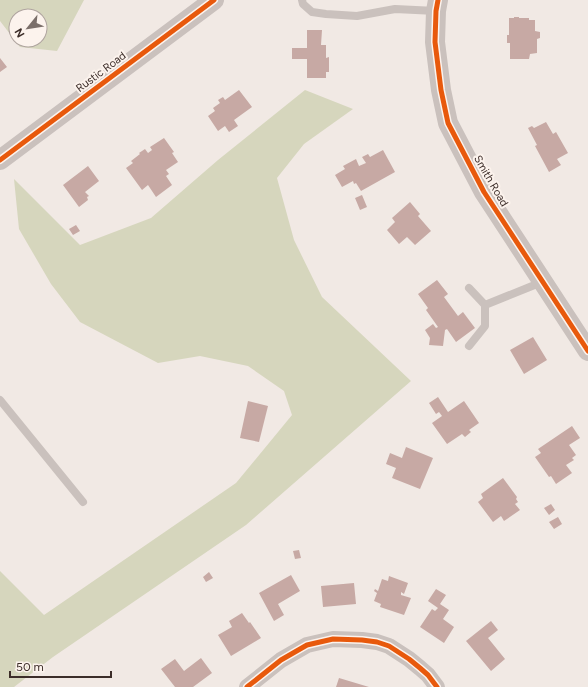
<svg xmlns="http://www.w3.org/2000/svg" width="588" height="687" font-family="Figtree,sans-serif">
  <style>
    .green { fill: #d6d6bd; fill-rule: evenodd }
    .building { fill: #c7a9a4 }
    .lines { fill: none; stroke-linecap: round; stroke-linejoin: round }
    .service { stroke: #cac1bd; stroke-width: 8 }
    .minor { stroke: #cac1bd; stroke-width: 16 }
    .tertiary { stroke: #cac1bd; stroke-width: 20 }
    .cycleway-casing { stroke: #fcf3ed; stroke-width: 8 }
    .cycleway { stroke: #e8590c; stroke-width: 5 }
    .labels { text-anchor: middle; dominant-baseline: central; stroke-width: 4; stroke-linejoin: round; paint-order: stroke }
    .street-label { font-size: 11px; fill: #3c2d29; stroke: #fcf3ed }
  </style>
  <rect width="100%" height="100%" fill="#f1e9e4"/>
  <path class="green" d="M0,0H84L57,51L20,47L0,21ZM16,16H40V40H16Z
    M305,90L353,109L304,144L277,178L294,240L322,297L411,381L246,525L53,657L14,687H0V571L44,615L236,483L292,415L284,391L248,366L200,356L158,363L80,322L51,284L19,229L14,179L80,245L151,218L218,160Z"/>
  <path class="building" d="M514,17H519V18H529V20H535V31L540,32V38L537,39V53L530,54L529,59H510V43H507V35H509V18H514Z
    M307,30H322L321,45H326V58L329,57V72H326V78H307V59H292V48H307Z
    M0,58L7,67L0,72Z
    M239,90L252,107L234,120L238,126L229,132L225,126L218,131L208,116L215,111L213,108L220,103L218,100L223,97L225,100Z
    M546,122L553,134L556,132L568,153L557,159L561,165L549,172L535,146L537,145L528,128L532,126L534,128Z
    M164,138L174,152L172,153L178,162L166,170L169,174L166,176L172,185L156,197L148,185L142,190L126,168L133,163L131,161L140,154L139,153L145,149L148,153L152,150L150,147Z
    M383,150L395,172L361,191L356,183L354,184L353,181L342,187L335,175L345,169L343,166L356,159L359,166L366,163L362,157L368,154L370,157Z
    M88,166L99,181L85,192L89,196L87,197L88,200L79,207L63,185Z
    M362,195L367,207L360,210L355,198Z
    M410,202L420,214L418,216L431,231L415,245L407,237L399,244L387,230L395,222L392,218Z
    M76,225L80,231L73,235L69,229Z
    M437,280L448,294L444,297L458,316L463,312L475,328L456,342L447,329L445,330L443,346L429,345L430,338L425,330L433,324L436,328L438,327L426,310L428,308L418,294Z
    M533,337L547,360L524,374L510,350Z
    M438,397L448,412L464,401L479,423L469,430L471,432L465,437L462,434L447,444L432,423L442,416L439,412L436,414L429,403Z
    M248,401L268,406L259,442L240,438Z
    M572,426L580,438L569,445L576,455L572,458L574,460L566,465L572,473L556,484L551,476L549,477L535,457L541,453L538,449Z
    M406,447L433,458L420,489L392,478L396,468L386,464L390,453L402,458Z
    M503,478L517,497L516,499L518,502L515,504L520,510L504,521L501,516L493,522L478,502L483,498L481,494Z
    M551,504L555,510L549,515L544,508Z
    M558,517L562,524L554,529L549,522Z
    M299,550L301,558L295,559L293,551Z
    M209,572L213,578L206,582L203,577Z
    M291,575L300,591L278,604L284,615L274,621L259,593Z
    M389,576L408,583L404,594L401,592V595L411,598L404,615L380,607L381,604L374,601L377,593L374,591L375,589L378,591L382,579L388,581Z
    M354,583L356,604L323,607L321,586Z
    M436,589L446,595L440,604L449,610L443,619L454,627L444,643L420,627L432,609L435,611L438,608L428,601Z
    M242,613L249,623L250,622L261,638L231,656L218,635L232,627L229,621Z
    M491,621L498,630L488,638L505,659L491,671L466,641Z
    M201,658L212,673L193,687H175L161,669L175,659L184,671Z
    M339,678L369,687H336Z"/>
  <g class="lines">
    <path class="service" d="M302,0L303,4L312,12L326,14L357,16L395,9L436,11
      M469,288L485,305
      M469,346L485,326V305L542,282
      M0,400L83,502"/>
    <path class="minor" d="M247,687L281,660L307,645L333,639L362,640L377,642L389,646L409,659L420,668L428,675L437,687"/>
    <path class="tertiary" d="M438,0L436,11L435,42L441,90L448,123L484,192L588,351
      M0,160L214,0"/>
    <defs>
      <path id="cycleway" d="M438,0L436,11L435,42L441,90L448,123L484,192L588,351
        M0,160L214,0
        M247,687L281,660L307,645L333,639L362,640L377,642L389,646L409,659L420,668L428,675L437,687"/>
    </defs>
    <use href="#cycleway" class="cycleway-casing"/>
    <use href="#cycleway" class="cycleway"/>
  </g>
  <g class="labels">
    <g class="street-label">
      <text transform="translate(101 72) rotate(-37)">Rustic Road</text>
      <text transform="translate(491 181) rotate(60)">Smith Road</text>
    </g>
  </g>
  <g transform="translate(28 28) rotate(240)"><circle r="19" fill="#fcf3ed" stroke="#afa49f"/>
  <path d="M0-3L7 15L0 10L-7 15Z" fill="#7b6f6a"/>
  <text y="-6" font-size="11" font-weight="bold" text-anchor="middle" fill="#3c2d29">N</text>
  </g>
  <path d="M10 671v6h101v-6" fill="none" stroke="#3c2d29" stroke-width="2"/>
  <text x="16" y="671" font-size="12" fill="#3c2d29" stroke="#fcf3ed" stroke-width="3" paint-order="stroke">50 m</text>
</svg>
